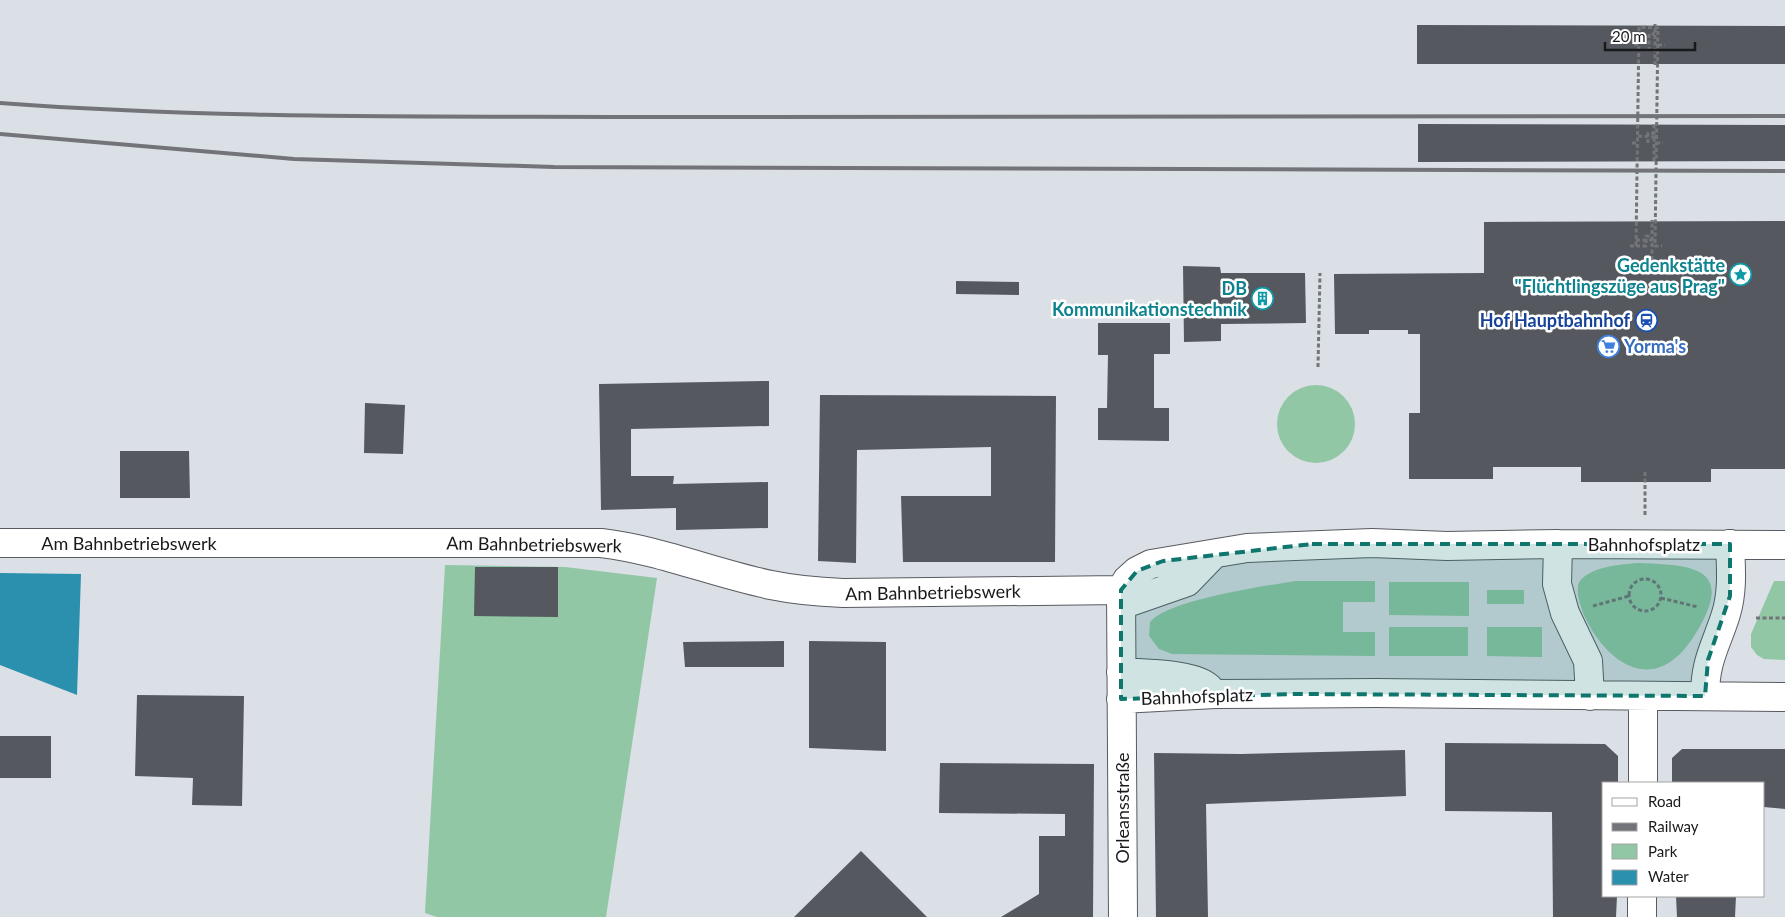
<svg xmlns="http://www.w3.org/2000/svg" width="1785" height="917" font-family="Lato,sans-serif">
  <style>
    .green { fill: #91c7a5 }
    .water { fill: #2b90ad }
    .building { fill: #55585e }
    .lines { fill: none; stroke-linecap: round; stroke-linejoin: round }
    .minor-casing { stroke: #585b61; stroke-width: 30 }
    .path { stroke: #737579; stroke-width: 3; stroke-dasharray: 4 2.5; stroke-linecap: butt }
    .minor { stroke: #fff; stroke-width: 28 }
    .rail { stroke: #727479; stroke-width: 4 }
    .marked { fill: #0f766e; fill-opacity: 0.2; stroke: #0f766e; stroke-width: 4; stroke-dasharray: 10 6; stroke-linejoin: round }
    .labels { text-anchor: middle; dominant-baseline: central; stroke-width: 5; stroke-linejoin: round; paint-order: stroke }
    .culture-label { font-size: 18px; font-weight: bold; fill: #0d838f; stroke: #fff; text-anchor: end }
    .transit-label { font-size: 18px; font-weight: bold; fill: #164399; stroke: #fff; text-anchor: end }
    .shop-label { font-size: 18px; font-weight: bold; fill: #366cbe; stroke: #fff; text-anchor: start }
    .street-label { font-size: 18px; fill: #18191b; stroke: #fff }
  </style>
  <rect width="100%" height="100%" fill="#dbdfe6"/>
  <path class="green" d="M1277 424a39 39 0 1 1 78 0a39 39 0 1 1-78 0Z
    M1637,563C1691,565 1737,566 1696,633C1636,731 1564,603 1580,581C1592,566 1620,565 1637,563Z
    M445,565L565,567L657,578L606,917H437L425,913Z
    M1296,581H1375V602H1343V632H1375V656L1172,654L1159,649L1149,636L1150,622C1168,600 1265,586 1296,581Z
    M1774,581H1785V660L1764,659L1757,655L1751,647V634Z
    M1389,582H1469V616L1389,615Z
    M1487,590H1524V604H1487Z
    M1389,627H1468V656H1389Z
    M1487,627H1542V657L1487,656Z"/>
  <path class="water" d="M0,573L81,574L77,695L0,665Z"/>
  <path class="building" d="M1417,25L1785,26V64H1417Z
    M1418,124L1785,125V161L1418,162Z
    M1785,221V469H1711V482H1581V467H1493V479H1409V413H1420V334H1408V330H1369V334H1335L1334,274L1484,273V222Z
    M1183,266L1220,267L1221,273H1305L1306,323L1221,324V341L1184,342Z
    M956,281L1019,282V295L956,294Z
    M1098,323H1170V354H1154V408H1169V441L1098,440V408H1107L1108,355H1098Z
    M769,381V426L631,429V476H674L673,484L768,482V528L676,530V508L601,510L599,384Z
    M820,395L1056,396L1055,562H903L901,496H991V447L857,450L856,563L818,561Z
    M365,403L405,405L403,454L364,453Z
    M120,451H189L190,498H120Z
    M475,567H558V617L474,616Z
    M784,641V667H685L683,642Z
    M809,641L886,642V751L809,748Z
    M137,695L244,696L242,806L192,805L193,778L135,776Z
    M0,736H51V778H0Z
    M1445,743L1605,744L1618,756V783H1604V896H1617L1616,917H1553L1552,812L1445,811Z
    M1682,749H1785V809L1764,807V783H1672V758Z
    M1405,750L1406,796L1206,804L1208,917H1156L1154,753L1241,754Z
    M940,763L1094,764L1093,917H1001L1039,894V836H1065V814L939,813Z
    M861,851L927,917H794Z
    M1676,896H1736L1735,917H1677Z"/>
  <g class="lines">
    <defs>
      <path id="minor" d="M0,543H601C660,550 713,573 771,585C795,590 819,592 843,593L1121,590
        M1558,544L1557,584L1565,613L1588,661L1590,696
        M1121,605L1187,582L1214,554
        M1121,672C1143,674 1195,673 1209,688
        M1705,696C1705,660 1716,646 1726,614C1733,591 1731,568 1730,544
        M1121,699L1215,694L1376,693L1785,697
        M1643,783V697
        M1123,917L1121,590L1127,580L1137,571L1151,564L1247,548L1372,543L1447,546L1558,544L1785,545
        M1642,917V896"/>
    </defs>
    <use href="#minor" class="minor-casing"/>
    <path class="path" d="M1634,44L1639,45
      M1658,45H1665
      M1649,51V34H1655
      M1655,65V24
      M1638,136L1656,137
      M1632,143H1638
      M1648,143V133H1654
      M1656,143H1663
      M1654,161V122
      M1636,240H1654
      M1630,246H1636L1639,27L1658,28L1655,246H1662
      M1636,246H1646V236H1652
      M1652,273V220
      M1318,367L1320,273
      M1645,515V470
      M1629 595a16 16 0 1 1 32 0a16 16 0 1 1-32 0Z
      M1661,598L1698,607
      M1593,606L1629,596
      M1756,618H1785"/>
    <use href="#minor" class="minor"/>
    <path class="rail" d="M0,103C215,119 430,116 646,117C1025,119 1405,115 1785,116
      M0,134L294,159L554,167L1785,171"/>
  </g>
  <path class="marked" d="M1312,544H1730V596L1708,660L1705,696L1295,694L1121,699V590L1137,571L1163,561Z"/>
  <defs>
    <symbol id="sight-ring" viewBox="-11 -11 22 22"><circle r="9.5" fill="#fff" stroke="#0f9aa8" stroke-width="1.5"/><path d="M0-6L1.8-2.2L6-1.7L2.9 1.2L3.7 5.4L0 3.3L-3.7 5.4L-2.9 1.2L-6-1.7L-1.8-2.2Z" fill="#0f9aa8"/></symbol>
    <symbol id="building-ring" viewBox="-11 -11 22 22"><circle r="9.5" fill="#fff" stroke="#0f9aa8" stroke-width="1.5"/><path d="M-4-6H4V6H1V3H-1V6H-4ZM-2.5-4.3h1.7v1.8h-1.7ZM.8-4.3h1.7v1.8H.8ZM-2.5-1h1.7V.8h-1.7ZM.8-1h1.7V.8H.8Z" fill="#0f9aa8"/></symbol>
    <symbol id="station-ring" viewBox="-11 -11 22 22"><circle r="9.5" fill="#fff" stroke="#1a4fb4" stroke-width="1.5"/><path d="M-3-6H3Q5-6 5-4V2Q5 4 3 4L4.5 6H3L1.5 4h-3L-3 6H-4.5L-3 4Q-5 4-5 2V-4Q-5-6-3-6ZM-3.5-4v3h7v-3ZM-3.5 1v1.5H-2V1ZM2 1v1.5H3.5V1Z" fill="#1a4fb4"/></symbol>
    <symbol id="supermarket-ring" viewBox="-11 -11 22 22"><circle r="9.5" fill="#fff" stroke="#3f7fe0" stroke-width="1.5"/><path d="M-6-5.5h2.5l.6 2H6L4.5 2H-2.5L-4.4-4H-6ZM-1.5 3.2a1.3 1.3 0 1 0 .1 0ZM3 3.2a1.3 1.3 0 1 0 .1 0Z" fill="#3f7fe0"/></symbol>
  </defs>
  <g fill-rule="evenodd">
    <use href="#sight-ring" x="1728" y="262" width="25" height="25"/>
    <use href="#building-ring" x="1250" y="286" width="25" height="25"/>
    <use href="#station-ring" x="1634" y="308" width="25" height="25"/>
    <use href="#supermarket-ring" x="1596" y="334" width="25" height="25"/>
  </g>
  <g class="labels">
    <g class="culture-label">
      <text x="1725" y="265">Gedenkstätte<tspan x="1725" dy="21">"Flüchtlingszüge aus Prag"</tspan></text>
      <text x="1247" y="288">DB<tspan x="1247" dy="21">Kommunikationstechnik</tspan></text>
    </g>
    <g class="transit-label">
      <text x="1630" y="320">Hof Hauptbahnhof</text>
    </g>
    <g class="shop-label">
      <text x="1624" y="346">Yorma's</text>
    </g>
    <g class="street-label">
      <text x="129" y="543">Am Bahnbetriebswerk</text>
      <text transform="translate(534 544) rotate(1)">Am Bahnbetriebswerk</text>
      <text x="1644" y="544">Bahnhofsplatz</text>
      <text transform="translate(933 592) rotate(-1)">Am Bahnbetriebswerk</text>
      <text transform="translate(1197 696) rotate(-2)">Bahnhofsplatz</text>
      <text transform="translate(1122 808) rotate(-90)">Orleansstraße</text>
    </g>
  </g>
  <rect x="1602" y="782" width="162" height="115" fill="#ffffff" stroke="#a3a3a4"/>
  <rect x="1612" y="798" width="25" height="8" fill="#ffffff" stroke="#a3a3a4"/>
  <text x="1648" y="807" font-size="15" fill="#18191b">Road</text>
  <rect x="1612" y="823" width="25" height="8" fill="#727479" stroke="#a3a3a4"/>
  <text x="1648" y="832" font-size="15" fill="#18191b">Railway</text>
  <rect x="1612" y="844" width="25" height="15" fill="#91c7a5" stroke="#a3a3a4"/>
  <text x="1648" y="857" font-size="15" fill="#18191b">Park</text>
  <rect x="1612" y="870" width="25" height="15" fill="#2b90ad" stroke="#a3a3a4"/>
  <text x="1648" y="882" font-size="15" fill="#18191b">Water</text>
  <path d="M1605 42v8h90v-8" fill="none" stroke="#18191b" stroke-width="2.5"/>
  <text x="1612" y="42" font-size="15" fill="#18191b" stroke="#ffffff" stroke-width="4" paint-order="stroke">20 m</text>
</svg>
